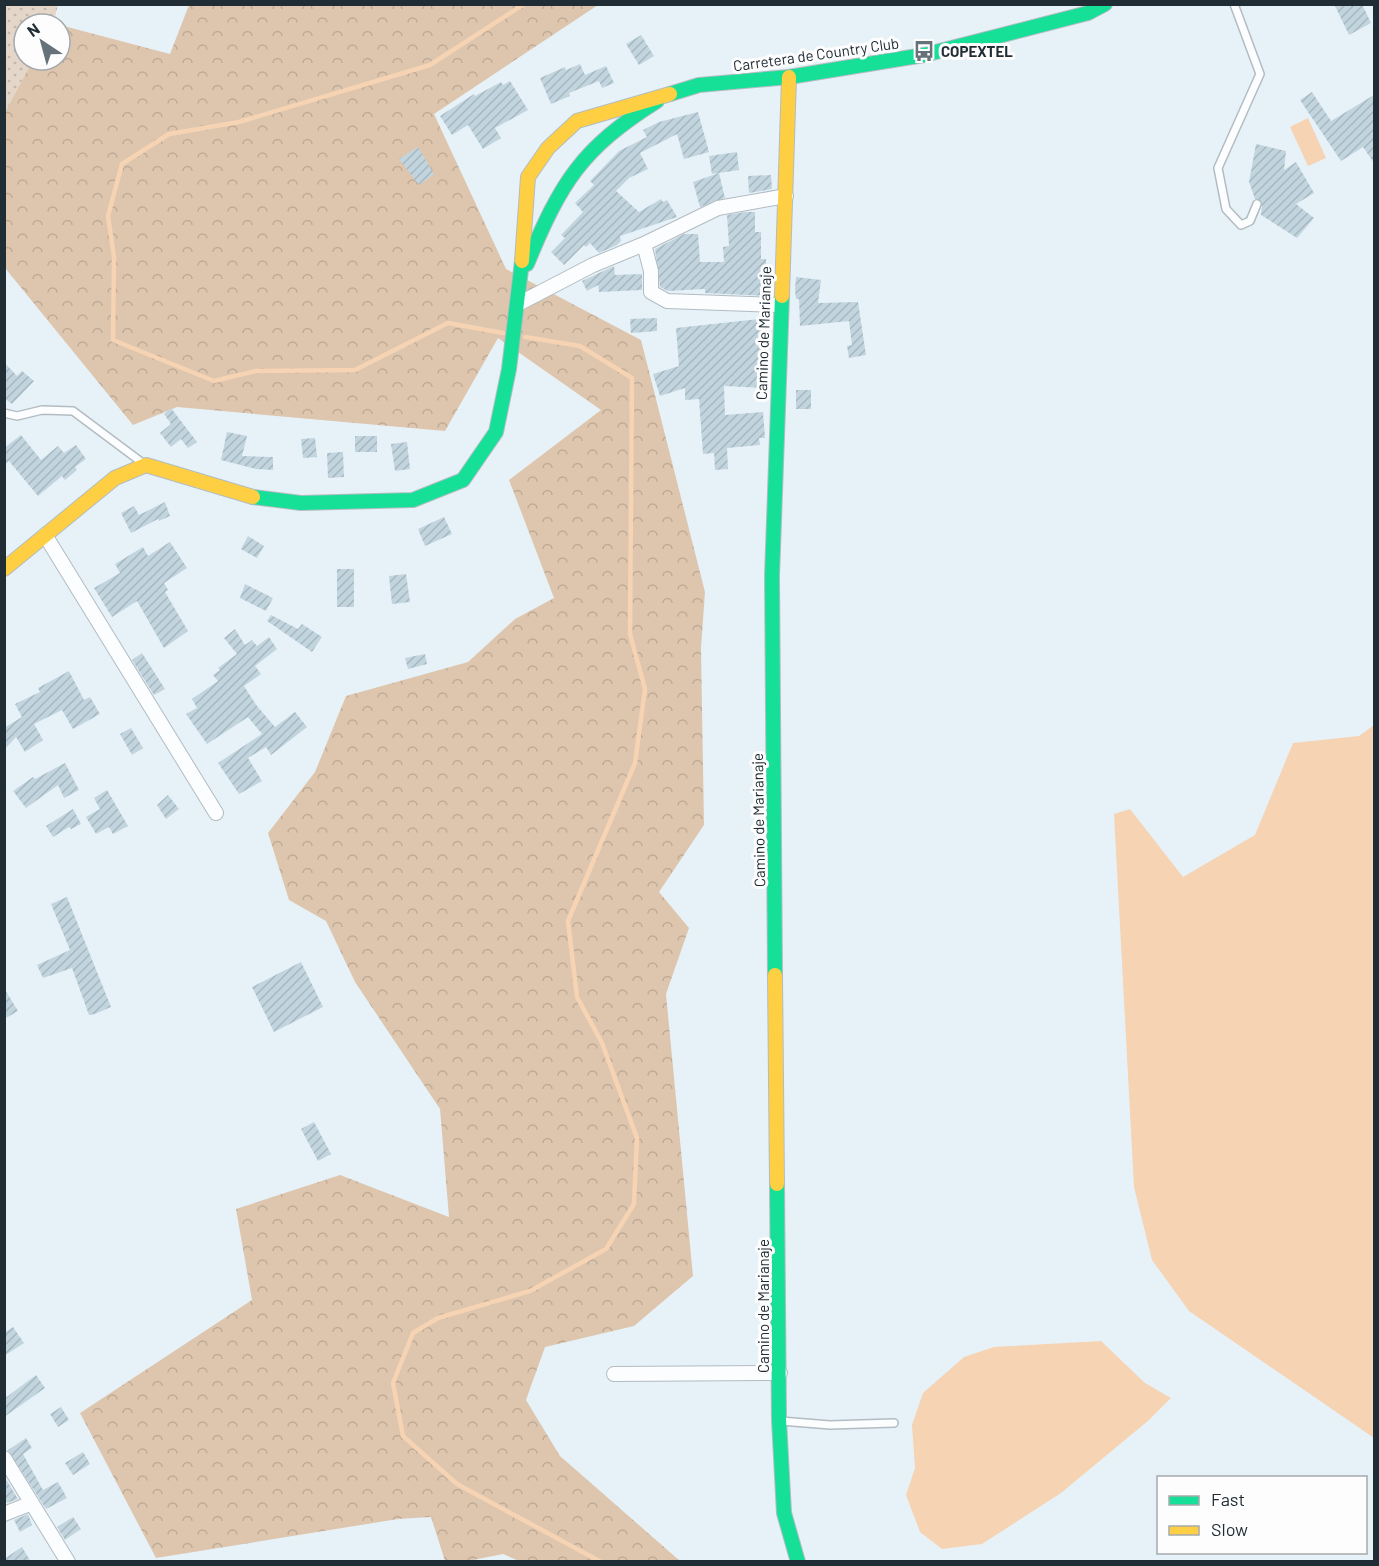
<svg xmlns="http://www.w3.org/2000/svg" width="1379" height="1566" font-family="Barlow,sans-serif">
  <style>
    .grass { fill: url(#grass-dots) }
    .forest { fill: url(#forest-crowns) }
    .water { fill: #f5d3b3 }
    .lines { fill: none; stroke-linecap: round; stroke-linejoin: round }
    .stream { stroke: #f5d3b3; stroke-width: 4.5 }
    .building { fill: url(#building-hatch) }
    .lane-casing { stroke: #b2bcc2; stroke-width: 10 }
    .street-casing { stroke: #b2bcc2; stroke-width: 16 }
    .fast-casing { stroke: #b2bcc2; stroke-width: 16 }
    .slow-casing { stroke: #b2bcc2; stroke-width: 16 }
    .lane { stroke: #fbfdfe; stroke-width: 7 }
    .street { stroke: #fbfdfe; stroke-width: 14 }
    .fast { stroke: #16e098; stroke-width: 14 }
    .slow { stroke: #ffcf43; stroke-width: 14 }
    .labels { text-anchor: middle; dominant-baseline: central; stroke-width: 6; stroke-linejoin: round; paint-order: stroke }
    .poi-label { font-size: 15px; font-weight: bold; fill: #212d34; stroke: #fdfdfd; text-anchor: start }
    .street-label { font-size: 15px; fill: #212d34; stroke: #fdfdfd }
  </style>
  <defs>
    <pattern id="grass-dots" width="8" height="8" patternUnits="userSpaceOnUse" patternTransform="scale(1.5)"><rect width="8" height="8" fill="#e4d6c9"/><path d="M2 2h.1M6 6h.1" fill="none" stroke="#c3b8ad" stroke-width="1.8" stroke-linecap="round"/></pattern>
    <pattern id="forest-crowns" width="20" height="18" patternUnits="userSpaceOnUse" patternTransform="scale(1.5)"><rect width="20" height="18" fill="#dec6ae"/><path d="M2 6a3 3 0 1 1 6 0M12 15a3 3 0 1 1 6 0" fill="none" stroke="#beaa96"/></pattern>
    <pattern id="building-hatch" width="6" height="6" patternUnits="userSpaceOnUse" patternTransform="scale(1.5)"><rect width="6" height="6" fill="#c2d5df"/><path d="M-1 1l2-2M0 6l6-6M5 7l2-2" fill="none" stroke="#a6b7c0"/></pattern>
  </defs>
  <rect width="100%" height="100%" fill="#e7f2f8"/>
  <path class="grass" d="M5,5H58L53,24H24V60H33L5,112Z"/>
  <path class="forest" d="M189,5H598L434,114L506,269L641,340L705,592L701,648L704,825L659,892L689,928L666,994L693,1276L634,1326L545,1347L526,1400L560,1456L680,1561L521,1562L503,1554L468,1561H445L431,1517L398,1519L156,1558L80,1413L252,1300L236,1209L340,1175L449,1217L440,1109L355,982L326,921L289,900L268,833L315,772L346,696L468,662L515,619L554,598L509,480L601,410L498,338L445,431L177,407L133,425L5,268V112L33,60H60V25L170,54Z"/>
  <path class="water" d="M1308,118L1326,158L1308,166L1290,127Z
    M1374,725V1438L1189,1311L1152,1260L1134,1187L1114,814L1130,809L1183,877L1255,835L1293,743L1359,736Z
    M1101,1341L1145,1383L1171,1398L1149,1420L1061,1493L982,1544L942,1549L920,1532L906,1495L915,1468L912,1425L923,1393L964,1357L994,1347Z"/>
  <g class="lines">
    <path class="stream" d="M503,333L448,323L355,370L256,371L214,381L113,340L114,257L108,216L122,164L169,134L239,122L430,65L524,4
      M525,337L580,346L632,378L630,634L645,689L635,763L568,921L577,997L602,1043L637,1138L634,1204L606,1249L530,1291L438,1318L413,1333L393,1383L403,1436L457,1484L601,1562"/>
  </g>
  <path class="building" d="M1334,4H1362L1371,23L1349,35Z
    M641,35L654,56L639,65L626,44Z
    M580,64L585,75L606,66L614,83L602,88L599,81L569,93L570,96L551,104L540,78L565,67L566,70Z
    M510,81L528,110L495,128L501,138L483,149L468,125L452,135L440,116L474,94L475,96L501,82L503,85Z
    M1312,92L1331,121L1374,95V163L1363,147L1341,161L1300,100Z
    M698,112L709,152L684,159L677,134L640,153L648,169L629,178L616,191L639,212L661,199L663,202L667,200L677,217L620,236L621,241L617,245L599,253L590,243L586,247L584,245L564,265L551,252L565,238L561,235L583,212L575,203L594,185L590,181L619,151L647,137L643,130L659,122Z
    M1256,144L1286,151L1284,170L1296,162L1314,193L1296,204L1314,218L1297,238L1261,215L1262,203L1255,199L1249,182Z
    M418,147L434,174L419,185L399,159Z
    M737,152L739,170L712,174L709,156Z
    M719,173L725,198L700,207L693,182Z
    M771,175L772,189L749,193L748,176Z
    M745,212H755V232H761V259H766V285H770V296L705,293V289L668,291L660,287L655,249L684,234H698L700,262H724L723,247L729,246L727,215Z
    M614,266L615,275L642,274V290L599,292L598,285L587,291L582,281Z
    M796,277L821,280L818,303L858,302L866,355L849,358L847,346L852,345L849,321L800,326L799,299H796L795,290Z
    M657,318V331L631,333L630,319Z
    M769,318L766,388L724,386L725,415L763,412L765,438H759L760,445L727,448L728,469L715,470L714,453L703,454L699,399L685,400V388L660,396L653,374L679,366L676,328Z
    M4,362L17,376L22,371L34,381L12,404L4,398Z
    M796,390H811V409H796Z
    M171,408L197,442L188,448L181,439L171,447L160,433L171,424L164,414Z
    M227,432L247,436L242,456L273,457V470L256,469L221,460Z
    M21,435L41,460L58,446L64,453L76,445L86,459L75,467L77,470L65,480L62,476L38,496L9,461L4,465V448Z
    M355,436H377V452H355Z
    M315,438L317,457L303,458L301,439Z
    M407,442L410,469L395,471L391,444Z
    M343,452L344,477L328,478L327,453Z
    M165,502L170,516L159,521L158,519L131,533L121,513L134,506L139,515Z
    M444,517L452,534L425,546L418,529Z
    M248,536L264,546L257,558L241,549Z
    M170,542L187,568L164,583L168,590L165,592L188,631L164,648L137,601L112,617L94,588L120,573L115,564L143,547L148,556Z
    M337,569H354V607H337Z
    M406,574L410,602L392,604L389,576Z
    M245,584L273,598L266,611L240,598Z
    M271,615L298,629L302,624L322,637L312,652L267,621Z
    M235,629L245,645L252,640L257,646L269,637L277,649L255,666L261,674L244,686L257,706L275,727L295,712L307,727L271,755L266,747L248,758L262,781L239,794L218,763L262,734L248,717L207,744L186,714L197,708L192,699L218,681L213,675L220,670L218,668L237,654L224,638Z
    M142,653L165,689L154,695L132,660Z
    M425,654L427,664L408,669L405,658Z
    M69,671L84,700L90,697L100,714L73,729L62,710L34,724L43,740L25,752L16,737L4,750V728L22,717L15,704L40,692L38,688Z
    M131,728L143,748L132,755L120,734Z
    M65,763L79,790L64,798L58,785L26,808L13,791L33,777L35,779Z
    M107,790L128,826L113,834L109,827L96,834L86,817L100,809L94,798Z
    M168,795L179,809L166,819L157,805Z
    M73,809L81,824L71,829L69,827L53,837L46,826Z
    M67,897L111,1007L95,1014L89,1015L72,968L43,978L37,965L70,950L51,904Z
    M301,962L323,1007L274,1032L252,987Z
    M4,988L18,1011L4,1019Z
    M314,1122L331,1154L318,1161L301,1129Z
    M13,1327L24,1343L4,1356V1333Z
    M36,1375L45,1388L4,1417V1399Z
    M61,1407L69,1420L58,1427L50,1414Z
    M26,1438L32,1448L23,1454L43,1490L58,1482L67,1498L46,1509L8,1450Z
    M83,1452L90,1464L73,1475L65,1463Z
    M4,1476L18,1499L7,1503L4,1500Z
    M28,1514L32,1525L20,1532L14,1520Z
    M73,1517L81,1529L65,1540L57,1527Z
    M22,1547L31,1562H4V1559Z"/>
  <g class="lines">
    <defs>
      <path id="lane" d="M1234,4L1260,74L1218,168L1226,209L1241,225L1250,221L1257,204
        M4,413L17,416L42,410L73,411L144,464
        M781,1421L830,1425L894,1423"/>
      <path id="street" d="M644,244L718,208L786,196
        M518,304L593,265L644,244L651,271V292L667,301L779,305
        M45,535L216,813
        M614,1374L780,1373
        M4,1458L68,1562
        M4,1514L32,1503"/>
      <path id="fast" d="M670,94L699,85L789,77L924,55L1088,13L1105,4
        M527,264C561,182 581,149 657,101
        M253,497L301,503L413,500L463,480L496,432L509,369L522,261
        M775,975L772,576L782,296
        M777,1184L779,1420L784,1513L798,1562"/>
      <path id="slow" d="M522,261L528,177L548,148L577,121L670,94
        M782,296L789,77
        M4,569L115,478L146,465L253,497
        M775,975L777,1184"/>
    </defs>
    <use href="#lane" class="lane-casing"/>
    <use href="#street" class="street-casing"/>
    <use href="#fast" class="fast-casing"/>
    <use href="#slow" class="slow-casing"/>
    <use href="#lane" class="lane"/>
    <use href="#street" class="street"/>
    <use href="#fast" class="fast"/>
    <use href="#slow" class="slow"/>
  </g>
  <defs>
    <symbol id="bus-bare" viewBox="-9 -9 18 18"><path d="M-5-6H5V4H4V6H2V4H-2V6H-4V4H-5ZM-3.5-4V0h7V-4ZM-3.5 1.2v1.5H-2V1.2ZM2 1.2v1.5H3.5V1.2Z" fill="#667279" stroke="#fdfdfd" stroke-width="2.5" paint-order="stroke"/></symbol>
  </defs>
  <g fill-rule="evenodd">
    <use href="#bus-bare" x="909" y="36" width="30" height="30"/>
  </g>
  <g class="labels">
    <g class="poi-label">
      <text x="941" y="51">COPEXTEL</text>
    </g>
    <g class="street-label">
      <text transform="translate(816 54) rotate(-8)">Carretera de Country Club</text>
      <text transform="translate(763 333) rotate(-88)">Camino de Marianaje</text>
      <text transform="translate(758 820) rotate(-91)">Camino de Marianaje</text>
      <text transform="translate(763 1306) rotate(-90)">Camino de Marianaje</text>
    </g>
  </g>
  <rect width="1379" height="1566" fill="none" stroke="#212d34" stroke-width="12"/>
  <rect x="1157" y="1476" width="210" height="78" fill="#fdfdfd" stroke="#a5aaad" stroke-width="1.5"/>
  <rect x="1169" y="1496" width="30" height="9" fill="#16e098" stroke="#a5aaad" stroke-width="1.5"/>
  <text x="1211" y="1506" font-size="18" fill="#212d34">Fast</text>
  <rect x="1169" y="1526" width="30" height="9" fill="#ffcf43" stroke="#a5aaad" stroke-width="1.5"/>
  <text x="1211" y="1536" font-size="18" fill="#212d34">Slow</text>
  <g transform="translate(42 42) rotate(324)"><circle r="28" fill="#fdfdfd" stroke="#a5aaad" stroke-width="1.5"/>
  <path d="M0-4.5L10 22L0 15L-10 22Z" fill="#667279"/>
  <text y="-9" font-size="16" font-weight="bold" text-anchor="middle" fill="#212d34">N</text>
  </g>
</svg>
